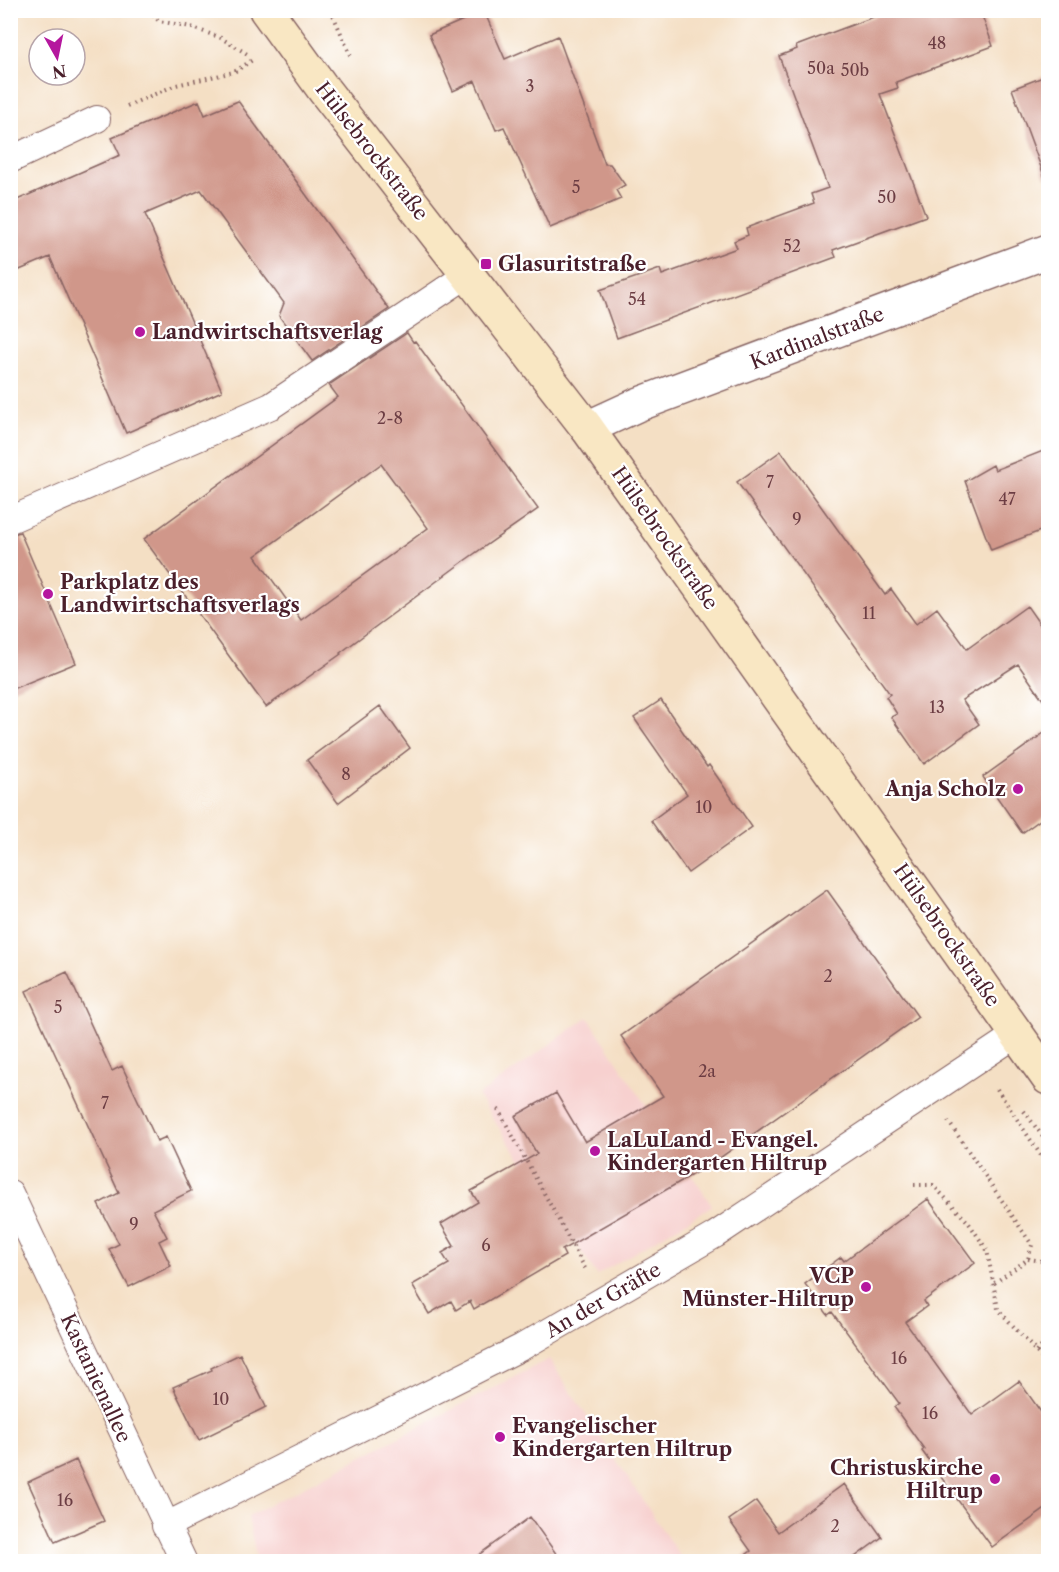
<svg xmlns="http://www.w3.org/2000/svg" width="1059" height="1572" font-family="'Libre Caslon Text',serif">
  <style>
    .built { fill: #f7d0cf }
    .building { fill: #d0978a; fill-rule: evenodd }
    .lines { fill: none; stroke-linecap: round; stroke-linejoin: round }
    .lane-casing { stroke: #866261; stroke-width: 28 }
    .street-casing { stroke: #866261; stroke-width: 36 }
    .secondary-casing { stroke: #866261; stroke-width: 36 }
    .path { stroke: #866261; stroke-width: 4; stroke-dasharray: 1.5 4.5; stroke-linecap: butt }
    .lane { stroke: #fff; stroke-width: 26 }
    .street { stroke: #fff; stroke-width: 33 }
    .secondary { stroke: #f9e7c3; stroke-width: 33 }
    .poi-dot { fill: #b5179e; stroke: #fff; stroke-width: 2 }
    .labels { text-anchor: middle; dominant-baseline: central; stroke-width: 4.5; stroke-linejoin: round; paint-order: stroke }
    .number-label { font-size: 16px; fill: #6c3d43 }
    .street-label { font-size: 20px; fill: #4a1f2b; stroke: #fff }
    .poi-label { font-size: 20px; font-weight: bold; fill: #4a1f2b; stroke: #fff; text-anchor: start }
  </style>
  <rect width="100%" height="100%" fill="#fff"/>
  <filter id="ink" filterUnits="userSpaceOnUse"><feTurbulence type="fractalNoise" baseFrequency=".0167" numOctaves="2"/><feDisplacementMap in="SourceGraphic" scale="12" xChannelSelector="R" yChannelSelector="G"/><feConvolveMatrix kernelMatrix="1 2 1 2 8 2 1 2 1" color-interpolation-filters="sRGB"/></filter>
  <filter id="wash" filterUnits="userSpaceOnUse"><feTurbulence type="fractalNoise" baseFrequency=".008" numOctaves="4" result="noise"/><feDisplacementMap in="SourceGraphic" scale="24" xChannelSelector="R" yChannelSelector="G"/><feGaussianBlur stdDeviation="1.35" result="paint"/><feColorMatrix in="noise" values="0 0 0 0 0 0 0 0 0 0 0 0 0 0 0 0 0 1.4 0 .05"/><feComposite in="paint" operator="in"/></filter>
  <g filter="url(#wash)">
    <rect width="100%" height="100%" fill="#f4dfc4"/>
    <path class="built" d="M588,1017L712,1206L597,1275L478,1096Z
      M549,1359L683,1561H257L248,1516Z"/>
    <g id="blocks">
      <path class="building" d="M892,10H980L993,46L896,82L898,88L880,94L926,216L833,250L836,257L617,338L600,290L660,269L662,275L737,248L734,241L748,235L746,228L814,203L811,194L828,188L779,56L797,49L796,46Z
        M484,11L505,59L558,36L605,164H610L625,185L616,190L621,199L550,228L504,127L496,130L475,81L453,91L429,35Z
        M1048,75V177L1045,178L1012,89Z
        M199,101L205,115L238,101L389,309L312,361L279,316L284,303L201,190L145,214L222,391L126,433L50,257L10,274V203L120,155L112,138Z
        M407,333L413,342L415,341L538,509L464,561L340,653L341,654L266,707L144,539L338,397L329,385ZM381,464L428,528L301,620L255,556Z
        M1048,449V528L991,550L965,481L993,465L995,470Z
        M781,451L885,595L891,589L916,624L937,608L967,649L1027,606L1048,636V707L1018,664L962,700L979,724L924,764L891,717L897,714L886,697L890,694L737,482Z
        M20,532L76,663L10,690V535Z
        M661,700L707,767L709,765L752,827L688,873L651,821L687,794L634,718Z
        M380,706L410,748L338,803L307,760Z
        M1048,730V814L1022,833L983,777Z
        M827,890L918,1017L714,1162L562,1250L565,1256L474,1309L470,1301L456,1310L451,1301L429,1314L412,1285L449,1264L442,1253L454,1246L441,1224L478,1202L471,1191L537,1154L515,1116L556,1093L585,1142L663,1096L621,1036Z
        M67,972L112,1071L122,1066L157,1141L166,1137L191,1191L153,1210L167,1237L159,1241L171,1266L129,1287L109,1249L119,1244L98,1204L119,1193L26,991Z
        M928,1199L975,1263L924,1301L927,1306L905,1322L972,1415L1019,1381L1048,1422V1507L992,1547L922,1451L924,1449L894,1407L899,1403L832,1312L828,1315L805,1284L841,1257L844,1261Z
        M240,1354L266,1407L199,1440L173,1387L212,1370L211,1368Z
        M76,1460L104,1521L55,1542L28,1482Z
        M844,1484L882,1537L848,1562H736L751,1551L729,1520L756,1501L778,1532Z
        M530,1517L562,1562H469Z"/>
    </g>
  </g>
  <g filter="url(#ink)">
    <use href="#blocks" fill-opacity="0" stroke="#866261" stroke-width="1.5"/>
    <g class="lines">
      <defs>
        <path id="lane" d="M10,160L97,119
          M10,520L271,406L467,275
          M10,1193L184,1562
          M165,1526L522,1347L715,1235L1017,1034"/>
        <path id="street" d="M587,428L637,405L1048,251"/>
        <path id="secondary" d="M266,10L324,90L587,428L1048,1078"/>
      </defs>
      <use href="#lane" class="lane-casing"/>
      <use href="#street" class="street-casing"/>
      <use href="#secondary" class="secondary-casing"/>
      <path class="path" d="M331,10L352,59
        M148,11L159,21L191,27L221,38L249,55
        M127,106L176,85L234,72L254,59
        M997,1089L1048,1166
        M498,1109L586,1270
        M1024,1111L1048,1144
        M948,1121L1032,1245L1028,1259L993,1284
        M914,1185H933L968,1222L987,1250L998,1309L1048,1365
        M1028,1259L1042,1261L1048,1265
        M1036,1352L1048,1340"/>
      <use href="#lane" class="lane"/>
      <use href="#street" class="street"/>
      <use href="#secondary" class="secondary"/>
    </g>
  </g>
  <g class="poi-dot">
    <rect x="480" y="258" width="12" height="12" rx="3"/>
    <circle cx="140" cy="332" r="6"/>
    <circle cx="48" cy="594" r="6"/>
    <circle cx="1018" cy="789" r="6"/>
    <circle cx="595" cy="1151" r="6"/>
    <circle cx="866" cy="1287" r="6"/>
    <circle cx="500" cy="1437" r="6"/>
    <circle cx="995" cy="1479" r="6"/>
  </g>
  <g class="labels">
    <g class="number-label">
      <text x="937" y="43">48</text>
      <text x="821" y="68">50a</text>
      <text x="855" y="70">50b</text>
      <text x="530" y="86">3</text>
      <text x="576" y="187">5</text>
      <text x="887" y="197">50</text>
      <text x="792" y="246">52</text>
      <text x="637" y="299">54</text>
      <text x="390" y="418">2-8</text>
      <text x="770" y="482">7</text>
      <text x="1007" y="499">47</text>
      <text x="797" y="519">9</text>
      <text x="869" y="613">11</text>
      <text x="937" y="707">13</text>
      <text x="346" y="774">8</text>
      <text x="704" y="807">10</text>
      <text x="828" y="976">2</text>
      <text x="58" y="1007">5</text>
      <text x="707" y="1071">2a</text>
      <text x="105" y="1103">7</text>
      <text x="134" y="1224">9</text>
      <text x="486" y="1245">6</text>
      <text x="899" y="1358">16</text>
      <text x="221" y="1399">10</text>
      <text x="930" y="1413">16</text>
      <text x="65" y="1500">16</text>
      <text x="835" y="1526">2</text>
    </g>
    <g class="street-label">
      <text transform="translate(372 151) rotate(52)">Hülsebrockstraße</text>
      <text transform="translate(817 338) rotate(-21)">Kardinalstraße</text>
      <text transform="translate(665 538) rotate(55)">Hülsebrockstraße</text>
      <text transform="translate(947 935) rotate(55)">Hülsebrockstraße</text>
      <text transform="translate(603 1300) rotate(-30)">An der Gräfte</text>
      <text transform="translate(96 1378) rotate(65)">Kastanienallee</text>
    </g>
    <g class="poi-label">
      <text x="498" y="264">Glasuritstraße</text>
      <text x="152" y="332">Landwirtschaftsverlag</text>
      <text x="60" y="582">Parkplatz des<tspan x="60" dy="23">Landwirtschaftsverlags</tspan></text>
      <text x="1006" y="789" text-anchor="end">Anja Scholz</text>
      <text x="607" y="1140">LaLuLand - Evangel.<tspan x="607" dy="23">Kindergarten Hiltrup</tspan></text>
      <text x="854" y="1276" text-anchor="end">VCP<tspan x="854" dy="23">Münster-Hiltrup</tspan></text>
      <text x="512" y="1426">Evangelischer<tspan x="512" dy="23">Kindergarten Hiltrup</tspan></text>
      <text x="983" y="1468" text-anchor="end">Christuskirche<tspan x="983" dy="23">Hiltrup</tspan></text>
    </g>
  </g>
  <rect width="1059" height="1572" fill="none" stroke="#fff" stroke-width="36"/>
  <g transform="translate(57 57) rotate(171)"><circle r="28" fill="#ffffff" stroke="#b7a5aa" stroke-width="1.5"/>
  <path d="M0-4.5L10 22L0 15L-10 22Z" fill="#b5179e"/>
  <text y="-9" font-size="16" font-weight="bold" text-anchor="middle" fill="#4a1f2b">N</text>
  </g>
</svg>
